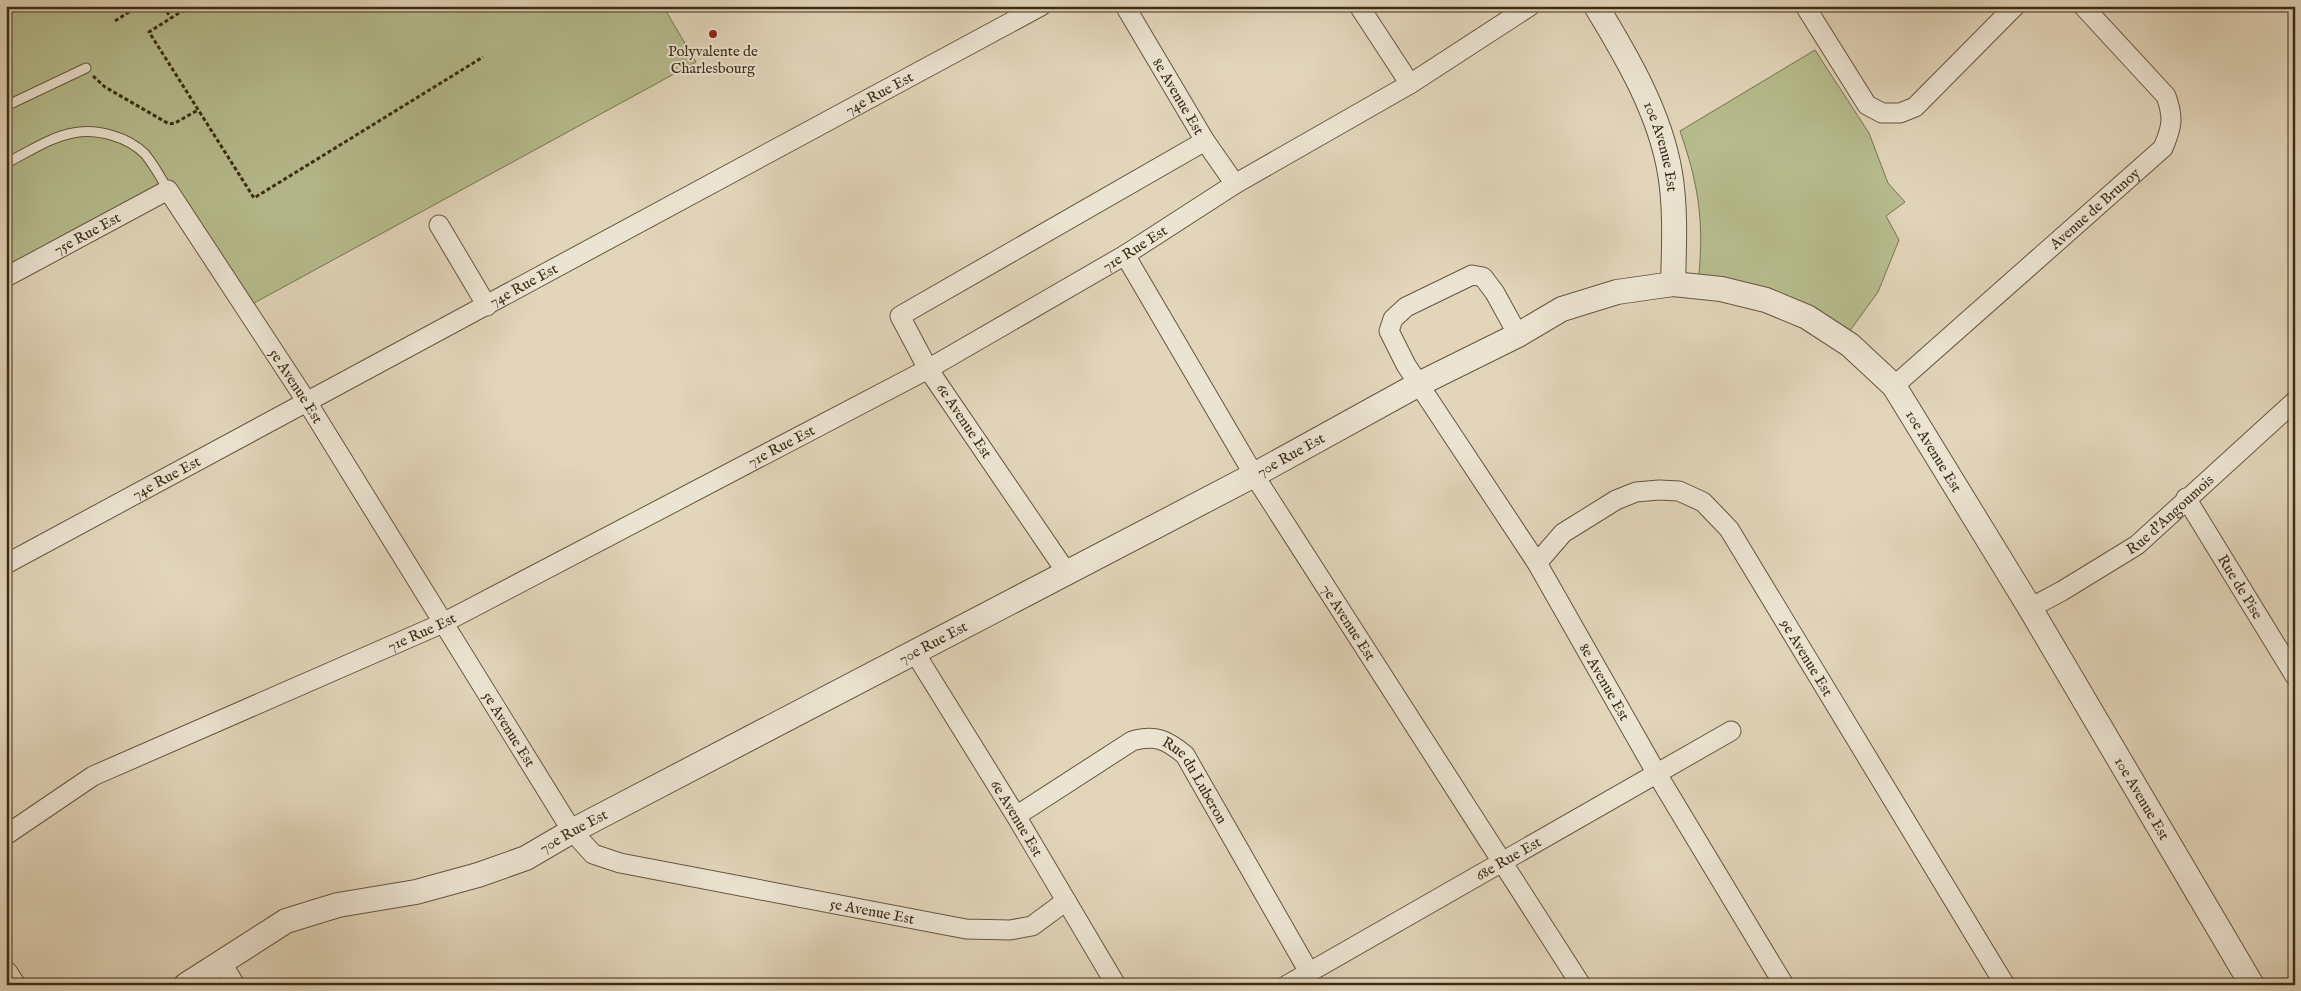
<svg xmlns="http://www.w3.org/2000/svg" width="2301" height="991" font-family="'IM FELL English',serif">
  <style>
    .green { fill: #b6bc8d; stroke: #797451 }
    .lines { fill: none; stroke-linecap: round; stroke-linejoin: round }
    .service-casing { stroke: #66563e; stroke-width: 11 }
    .minor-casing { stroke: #66563e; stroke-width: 21 }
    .tertiary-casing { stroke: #66563e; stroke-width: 26 }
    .path { stroke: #3c2c15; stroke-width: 3; stroke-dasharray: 4 2.5; stroke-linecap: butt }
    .service { stroke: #ece4d2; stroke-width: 9 }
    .minor { stroke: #ece4d2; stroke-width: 19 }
    .tertiary { stroke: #ece4d2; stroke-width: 24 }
    .poi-dot { fill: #8f2418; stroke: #ece4d2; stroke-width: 2 }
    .labels { text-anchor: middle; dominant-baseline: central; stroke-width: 4; stroke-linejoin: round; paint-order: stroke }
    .poi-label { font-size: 15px; fill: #3c2c15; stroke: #ece4d2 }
    .street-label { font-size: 15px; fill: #3c2c15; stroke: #ece4d2 }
  </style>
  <rect width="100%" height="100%" fill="#e2d5ba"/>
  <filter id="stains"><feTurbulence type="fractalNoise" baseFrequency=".004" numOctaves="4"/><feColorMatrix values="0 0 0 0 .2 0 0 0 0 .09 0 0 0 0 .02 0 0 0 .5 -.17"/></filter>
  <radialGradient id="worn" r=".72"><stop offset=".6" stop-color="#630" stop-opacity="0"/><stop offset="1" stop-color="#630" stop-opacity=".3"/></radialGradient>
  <path class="green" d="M6,6H663L696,62L245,308L168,190L6,277Z
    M1815,50L1869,133L1888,183L1905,202L1886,216L1899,240L1878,292L1849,332L1708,282L1699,274C1704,219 1698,183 1680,131Z"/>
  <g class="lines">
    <defs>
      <path id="service" d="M6,106L86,68
        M6,163C27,153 50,137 73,133C97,128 128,137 145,154C154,165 161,178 168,190"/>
      <g id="minor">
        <path id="s1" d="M1125,6L1205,141L1235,184"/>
        <path d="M1359,6L1410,84"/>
        <path d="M1805,6L1867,105L1882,113H1900L1915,107L2015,6"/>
        <path d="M439,225L487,306"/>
        <path id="s2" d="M1125,255L1254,475L1581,985"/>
        <path id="s3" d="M6,277L168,190L307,402L572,831L593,854L620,863L966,929L1010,930L1032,926L1066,901"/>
        <path id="s4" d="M1518,335L1495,293L1483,277L1472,275L1406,307L1393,319L1389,331L1406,365L1537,563L1657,774L1784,985"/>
        <path id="s5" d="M1894,386L2163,148C2172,127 2174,118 2166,96L2083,6"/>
        <path id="s6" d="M2186,498L2295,676"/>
        <path id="s7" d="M1537,563L1563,533L1616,500L1636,492L1659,490L1679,491L1703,502L1729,529L2005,985"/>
        <path id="s8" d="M6,564L1041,6"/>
        <path d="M1067,573L928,369L900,316L1205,141"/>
        <path id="s9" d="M2030,608L2062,591L2137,545L2295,401"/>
        <path id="s10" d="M915,653L1016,816L1116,985"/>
        <path id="s11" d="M1016,816L1132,741C1155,734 1167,740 1185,755L1309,972"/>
        <path id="s12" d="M6,835L93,776L443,623L928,369L1125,255L1235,184L1410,84L1530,6"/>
        <path d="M222,963L235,985"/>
        <path id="s13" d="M1287,985L1731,731"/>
      </g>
      <g id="tertiary">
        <path id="s14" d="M1596,6C1627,57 1660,113 1670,173C1676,209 1674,247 1673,284"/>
        <path d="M6,974L13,985"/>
        <path id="s15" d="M186,985L286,921L338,905L416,892L478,875L526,858L572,831L1254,475L1419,384L1518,335L1562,309L1617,292L1673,284L1721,289L1766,300L1807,317L1850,345L1894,386L2030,608L2252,985"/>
      </g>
    </defs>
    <use href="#service" class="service-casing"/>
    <use href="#minor" class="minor-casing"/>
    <use href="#tertiary" class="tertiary-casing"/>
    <path class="path" d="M163,6L171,18
      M190,6L149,32L254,198L483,57
      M115,21L138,6
      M93,76L105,87L169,124L175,123L198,110"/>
    <use href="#service" class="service"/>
    <use href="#minor" class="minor"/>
    <use href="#tertiary" class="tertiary"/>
  </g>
  <circle class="poi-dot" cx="713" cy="34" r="5"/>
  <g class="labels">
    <g class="poi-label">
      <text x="713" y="51">Polyvalente de<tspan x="713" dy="17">Charlesbourg</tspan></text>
    </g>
    <g class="street-label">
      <text stroke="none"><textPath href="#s8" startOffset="992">74e Rue Est</textPath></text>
      <text stroke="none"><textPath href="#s1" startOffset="105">8e Avenue Est</textPath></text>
      <text stroke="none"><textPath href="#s14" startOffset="156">10e Avenue Est</textPath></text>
      <text stroke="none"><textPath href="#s5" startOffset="268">Avenue de Brunoy</textPath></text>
      <text stroke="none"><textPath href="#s3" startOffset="92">75e Rue Est</textPath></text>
      <text stroke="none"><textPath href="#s12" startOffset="1274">71e Rue Est</textPath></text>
      <text stroke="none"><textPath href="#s8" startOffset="588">74e Rue Est</textPath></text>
      <text stroke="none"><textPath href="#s3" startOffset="418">5e Avenue Est</textPath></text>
      <text transform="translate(964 421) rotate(56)">6e Avenue Est</text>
      <text stroke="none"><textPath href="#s12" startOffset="869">71e Rue Est</textPath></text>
      <text stroke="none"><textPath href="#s15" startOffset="1981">10e Avenue Est</textPath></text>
      <text stroke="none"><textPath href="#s15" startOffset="1232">70e Rue Est</textPath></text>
      <text stroke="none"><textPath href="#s8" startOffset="182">74e Rue Est</textPath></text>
      <text stroke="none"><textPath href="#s9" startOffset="169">Rue d'Angoumois</textPath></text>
      <text stroke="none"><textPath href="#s6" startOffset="104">Rue de Pise</textPath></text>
      <text stroke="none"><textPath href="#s2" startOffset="430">7e Avenue Est</textPath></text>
      <text stroke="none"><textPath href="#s12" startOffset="464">71e Rue Est</textPath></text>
      <text stroke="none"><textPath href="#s15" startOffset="828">70e Rue Est</textPath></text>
      <text stroke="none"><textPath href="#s7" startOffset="381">9e Avenue Est</textPath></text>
      <text stroke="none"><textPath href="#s4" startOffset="595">8e Avenue Est</textPath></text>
      <text stroke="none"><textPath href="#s3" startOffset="822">5e Avenue Est</textPath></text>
      <text stroke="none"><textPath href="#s11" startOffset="222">Rue du Luberon</textPath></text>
      <text stroke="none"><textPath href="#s15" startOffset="2386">10e Avenue Est</textPath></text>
      <text stroke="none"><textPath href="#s10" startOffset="194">6e Avenue Est</textPath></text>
      <text stroke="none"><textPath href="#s15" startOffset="422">70e Rue Est</textPath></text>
      <text stroke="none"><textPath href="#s13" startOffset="255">68e Rue Est</textPath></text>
      <text stroke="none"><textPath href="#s3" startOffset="1258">5e Avenue Est</textPath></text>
    </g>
  </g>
  <rect width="2301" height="991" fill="none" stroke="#e2d5ba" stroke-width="25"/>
  <rect x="8" y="8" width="2286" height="976" fill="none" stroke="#3c2c15" stroke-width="2.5"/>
  <rect x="12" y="12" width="2276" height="966" fill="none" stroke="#3c2c15"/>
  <rect width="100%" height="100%" filter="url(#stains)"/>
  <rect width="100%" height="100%" fill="url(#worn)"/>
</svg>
